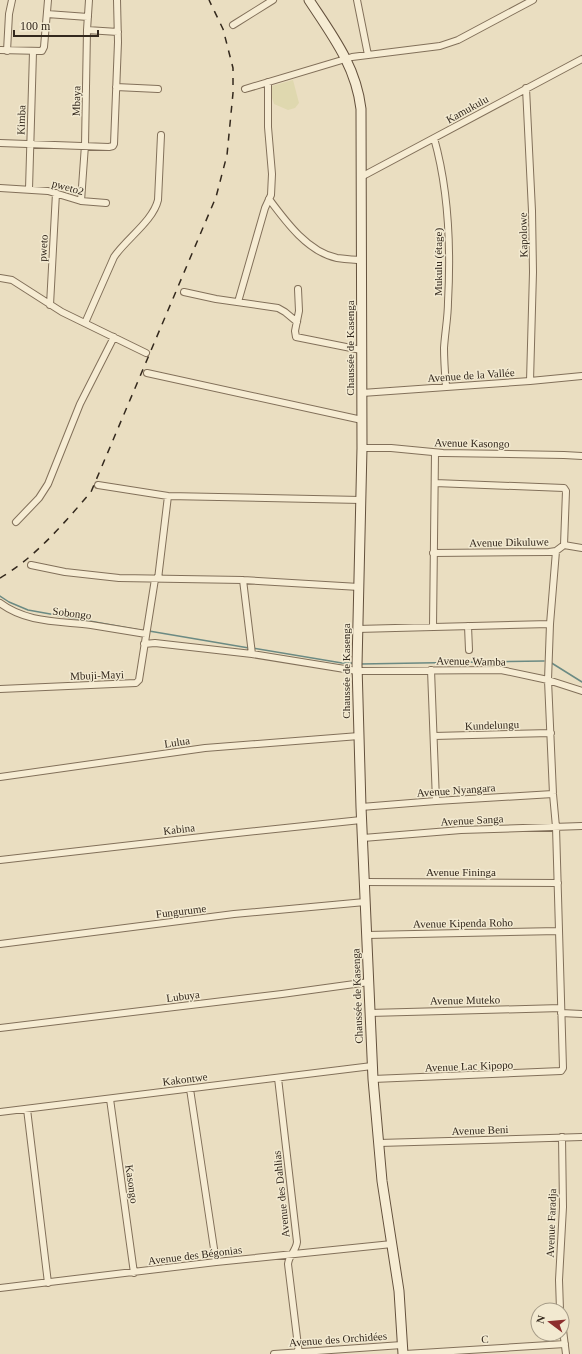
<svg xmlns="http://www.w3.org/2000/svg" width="582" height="1354" font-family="Georgia,serif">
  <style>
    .farmland { fill: #dfd8af }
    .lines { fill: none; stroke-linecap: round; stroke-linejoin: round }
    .stream { stroke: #6b8a83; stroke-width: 1.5 }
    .street-casing { stroke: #82705a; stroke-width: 8 }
    .secondary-casing { stroke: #64513d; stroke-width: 11 }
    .street { stroke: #f6ecd3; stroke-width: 6 }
    .secondary { stroke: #f6ecd3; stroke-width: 9 }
    .rail { stroke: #33281d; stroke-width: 1.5; stroke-dasharray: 7 7; stroke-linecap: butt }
    .labels { text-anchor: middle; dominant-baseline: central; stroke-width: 3; stroke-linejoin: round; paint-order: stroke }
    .street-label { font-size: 11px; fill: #33281d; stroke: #f2e9d0 }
  </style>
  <rect width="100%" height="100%" fill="#eadec1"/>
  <path class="farmland" d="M293,80L299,103L295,108L288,110L274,104L271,95L272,86Z"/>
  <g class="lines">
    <path class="stream" d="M0,596L9,602L28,610L145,631
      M149,631L249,648
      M253,648L342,663H354
      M550,662L582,682
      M360,664L544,661"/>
    <defs>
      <path id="street" d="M357,0L368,55
        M47,14L88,17
        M233,25L273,0
        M87,30L118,32
        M0,50L42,51L44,47L48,0
        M7,51L9,14L12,0
        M116,87L158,89
        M526,88L532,211L533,272L530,381
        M245,89L352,57L440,46L458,40L533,0
        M434,138C449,191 451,247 448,302C448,317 445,332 444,348C444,361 445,374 446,387
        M0,143L109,147L113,146L114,144L118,42L117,0
        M361,177L582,59
        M0,188L48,191L81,201L106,203
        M29,189L33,52
        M269,199C286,222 308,252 337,258C345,259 354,260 362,260
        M81,201L85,145L87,30L89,0
        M0,278L12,280L62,312L146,353
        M298,289L299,311L295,331L296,337L361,350
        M184,292L216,299L278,308L285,312L297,322
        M238,302L265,208L271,195L272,174L268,127V82
        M50,305L56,193
        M85,323L114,257C126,239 153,221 158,200L161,135
        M147,373L362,420
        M362,393L530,381L582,376
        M362,448H391L443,453L564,455L582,456
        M435,483L564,488L566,491L564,545
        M98,485L168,496L361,500
        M16,522L39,498L48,484L80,404L114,337
        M433,553L549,552L556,551L564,545L582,548
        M31,565L65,572L119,578L243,580L359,587
        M158,579L168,496
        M243,580L252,654
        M0,603C26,623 60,621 91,625C109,628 128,631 146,634
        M468,626L469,650
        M433,627L435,453
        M357,629L550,624
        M144,644L155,643L252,654L357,671L501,670L548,680L582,691
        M431,670L436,801
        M0,689L136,683L139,680L155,579
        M434,736L551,733
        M0,777L205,748L359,736
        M361,807L436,801L553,794
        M363,838L461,830L582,826
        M0,860L219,835L361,820
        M365,882L558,883
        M367,935L559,931
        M0,944L234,914L365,902
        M369,1013L561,1008
        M561,1013L582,1014
        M0,1028L282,994L369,982
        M278,1078L297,1242C296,1251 289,1255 288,1264L299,1354
        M373,1079L561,1071L563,1068L556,827L553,794L548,680L550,624L556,551
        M190,1089L216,1262
        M110,1099L134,1273
        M27,1109L48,1283
        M0,1112L372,1066
        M379,1143L582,1137
        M0,1288L216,1262L392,1244
        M560,1310L559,1280L563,1207L562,1137
        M562,1322L566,1354
        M274,1354L402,1345
        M405,1354L565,1344"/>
      <path id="secondary" d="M309,0C332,35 356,66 361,109L362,448L357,665L361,807L373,1079L382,1181L399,1291L403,1354"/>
    </defs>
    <use href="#street" class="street-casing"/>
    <use href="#secondary" class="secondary-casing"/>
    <use href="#street" class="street"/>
    <use href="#secondary" class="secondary"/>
    <path class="rail" d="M0,578C36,557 64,523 91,492L216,197L227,155L233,93V68L223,29L209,0"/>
  </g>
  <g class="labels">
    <g class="street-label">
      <text transform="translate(76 101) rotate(-89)">Mbaya</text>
      <text transform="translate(467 109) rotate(-29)">Kamukulu</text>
      <text transform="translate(21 120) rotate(-88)">Kimba</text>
      <text transform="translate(68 187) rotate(16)">pweto2</text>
      <text transform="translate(523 235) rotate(-91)">Kapolowe</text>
      <text transform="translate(43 248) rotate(-87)">pweto</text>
      <text transform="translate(438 262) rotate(-90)">Mukulu (étage)</text>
      <text transform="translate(350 348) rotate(-90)">Chaussée de Kasenga</text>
      <text transform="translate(471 375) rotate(-4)">Avenue de la Vallée</text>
      <text transform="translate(472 443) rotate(1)">Avenue Kasongo</text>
      <text transform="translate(509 542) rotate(-1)">Avenue Dikuluwe</text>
      <text transform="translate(72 613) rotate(7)">Sobongo</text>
      <text transform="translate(471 661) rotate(1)">Avenue Wamba</text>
      <text transform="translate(346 671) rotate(-90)">Chaussée de Kasenga</text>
      <text transform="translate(97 675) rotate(-2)">Mbuji-Mayi</text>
      <text transform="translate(492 725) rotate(-2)">Kundelungu</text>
      <text transform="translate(177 742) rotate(-8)">Lulua</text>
      <text transform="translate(456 790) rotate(-4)">Avenue Nyangara</text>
      <text transform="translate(472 820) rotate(-3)">Avenue Sanga</text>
      <text transform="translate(179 829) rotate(-7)">Kabina</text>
      <text x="461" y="872">Avenue Fininga</text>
      <text transform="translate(181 911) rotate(-7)">Fungurume</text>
      <text transform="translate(463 923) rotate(-1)">Avenue Kipenda Roho</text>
      <text transform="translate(183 996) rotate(-7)">Lubuya</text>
      <text transform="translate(357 996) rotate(-92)">Chaussée de Kasenga</text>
      <text transform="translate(465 1000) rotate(-1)">Avenue Muteko</text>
      <text transform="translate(469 1066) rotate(-2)">Avenue Lac Kipopo</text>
      <text transform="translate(185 1079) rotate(-7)">Kakontwe</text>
      <text transform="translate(480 1130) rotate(-2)">Avenue Beni</text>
      <text transform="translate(132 1184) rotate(82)">Kasongo</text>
      <text transform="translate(281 1194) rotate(-96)">Avenue des Dahlias</text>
      <text transform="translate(551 1223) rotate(-88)">Avenue Faradja</text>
      <text transform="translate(195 1255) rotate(-7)">Avenue des Bégonias</text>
      <text transform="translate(338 1339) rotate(-4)">Avenue des Orchidées</text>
      <text transform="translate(485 1339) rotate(-4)">C</text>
    </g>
  </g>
  <g transform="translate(550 1322) rotate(286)"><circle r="19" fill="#f2e9d0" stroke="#a69c88"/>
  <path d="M0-3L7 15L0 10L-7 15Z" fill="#8d2e2e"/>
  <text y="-6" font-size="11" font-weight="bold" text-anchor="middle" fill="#33281d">N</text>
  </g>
  <path d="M14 30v6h84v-6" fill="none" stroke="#33281d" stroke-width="2"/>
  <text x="20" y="30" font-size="12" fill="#33281d" stroke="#f2e9d0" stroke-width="3" paint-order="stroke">100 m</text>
</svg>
